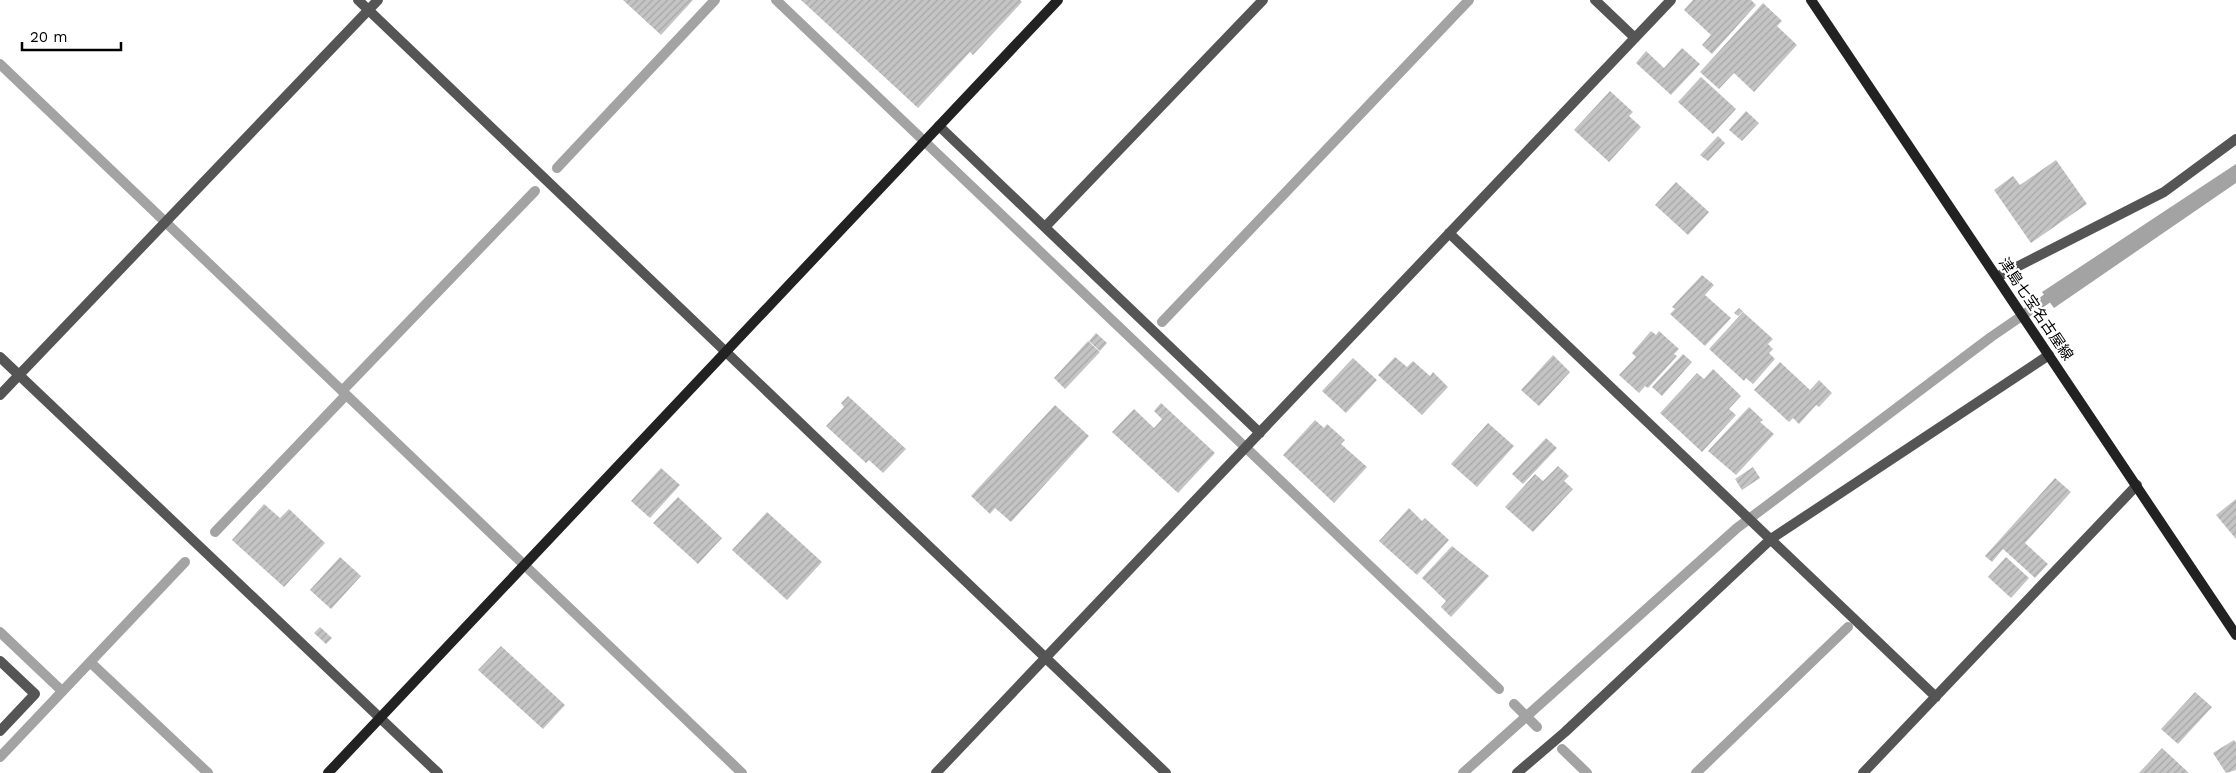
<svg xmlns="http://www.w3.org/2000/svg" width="2236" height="773" font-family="'Work Sans','Noto Sans JP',sans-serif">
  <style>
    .water { fill: #a3a3a3 }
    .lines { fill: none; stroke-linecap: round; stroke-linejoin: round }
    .stream { stroke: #a3a3a3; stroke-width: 10 }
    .building { fill: url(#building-hatch) }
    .street { stroke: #555; stroke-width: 10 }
    .secondary { stroke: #222; stroke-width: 10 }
    .labels { text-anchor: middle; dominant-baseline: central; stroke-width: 4.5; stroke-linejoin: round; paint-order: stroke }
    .street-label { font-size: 15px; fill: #000; stroke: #fff }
  </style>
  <defs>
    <pattern id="building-hatch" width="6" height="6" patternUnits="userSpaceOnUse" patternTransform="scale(1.25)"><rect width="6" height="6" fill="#c4c4c4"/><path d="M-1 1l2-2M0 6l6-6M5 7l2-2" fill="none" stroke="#a7a7a7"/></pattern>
  </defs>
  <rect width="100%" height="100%" fill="#fff"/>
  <path class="water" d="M2236,164V183L2054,308L2042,292Z"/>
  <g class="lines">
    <path class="stream" d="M776,0L1499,689
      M0,64L742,773
      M557,168L715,0
      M1162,322L1469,0
      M342,391L535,191
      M215,532L346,395
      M0,632L62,691
      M90,662L208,773
      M1514,704L1537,727
      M1562,749L1587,773
      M0,757L185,562
      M1463,773L1737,528L1991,337L2058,291
      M1696,773L1848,627"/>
  </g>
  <path class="building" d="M623,0H693L661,35Z
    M801,0H1020L1022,2L973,55L970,52L918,108Z
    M1693,0H1751L1756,5L1712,54L1702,45L1711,35L1684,10Z
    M1763,3L1782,21L1777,26L1797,45L1754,92L1734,73L1719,89L1700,72Z
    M1682,48L1700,64L1671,95L1636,63L1646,51L1664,68Z
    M1701,77L1736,109L1713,134L1678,102Z
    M1610,91L1633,112L1629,116L1641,127L1609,162L1574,130Z
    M1746,111L1759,123L1742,141L1729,130Z
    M1718,136L1725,143L1708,161L1700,155Z
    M2056,160L2087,204L2031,243L1994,190L2013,176L2020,185Z
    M1676,182L1709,212L1688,235L1655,205Z
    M1702,275L1714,285L1705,295L1731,318L1705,346L1670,314L1675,309L1672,307Z
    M1739,308L1743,311L1738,316L1734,313Z
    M1743,312L1773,339L1768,344L1773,349L1769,353L1775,359L1753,384L1746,378L1744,381L1709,349Z
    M1651,331L1656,335L1659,331L1679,349L1674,354L1677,356L1648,388L1645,386L1639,393L1619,375L1636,357L1632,353Z
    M1096,333L1107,343L1100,351L1089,341Z
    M1088,341L1100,352L1065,389L1054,378Z
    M1683,354L1692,362L1662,396L1652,387Z
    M1553,355L1570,372L1539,406L1521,390Z
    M1395,357L1407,367L1413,361L1430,376L1433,372L1448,387L1422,415L1378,375Z
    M1353,358L1377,380L1346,413L1322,391Z
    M1780,362L1810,390L1819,380L1832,393L1819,407L1816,405L1799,424L1793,418L1789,422L1754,390Z
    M1713,369L1741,396L1729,409L1736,415L1702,452L1660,413L1697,373L1704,379Z
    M848,396L906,449L883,473L869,460L866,463L826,426L844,407L841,403Z
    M1161,403L1215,453L1178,493L1112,432L1134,409L1154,428L1162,419L1154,411Z
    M1055,405L1089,436L1011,522L995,508L990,514L971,496Z
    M1749,407L1763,420L1760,422L1774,434L1736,475L1708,451Z
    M1315,420L1324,428L1327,424L1345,440L1341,444L1367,467L1334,503L1283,455Z
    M1488,423L1514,446L1477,487L1451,464Z
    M1546,438L1557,448L1523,484L1512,474Z
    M1558,466L1569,476L1564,481L1573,489L1533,532L1505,507L1535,474L1543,481Z
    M1753,467L1760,478L1742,490L1735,479Z
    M661,468L680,485L650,518L631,501Z
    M2055,478L2071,492L2025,543L2048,564L2035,578L2003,549L1992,562L1985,556Z
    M678,497L722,538L698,564L653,523Z
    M2236,499V539L2216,515Z
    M264,504L280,518L289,509L325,543L284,587L232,540Z
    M1409,508L1422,521L1425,518L1449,540L1417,575L1379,541Z
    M767,512L822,562L787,600L732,550Z
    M1452,546L1489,576L1451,617L1441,607L1446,601L1422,578Z
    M340,557L361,576L331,609L310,590Z
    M2006,557L2029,578L2011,598L1988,577Z
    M320,627L332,638L326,644L314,633Z
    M501,646L565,705L543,729L478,670Z
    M2195,692L2212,707L2178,744L2161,729Z
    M2234,740L2236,743V770L2226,773L2213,753Z
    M2162,748L2189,773H2139Z"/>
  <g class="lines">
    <path class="street" d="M358,0L1166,773
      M378,0L19,375L438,773
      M1595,0L1635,38
      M939,126L1260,433
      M1045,227L1263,0
      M1449,233L1936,697
      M1997,277L2164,192L2236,139
      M0,357L19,375L0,395
      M0,661L35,694L0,731
      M936,773L1671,0
      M1517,773L1565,732L1771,539L2049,355
      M1863,773L2137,485"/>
    <path class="secondary" d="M1811,0L2236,635
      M328,773L1058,0"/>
  </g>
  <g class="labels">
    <g class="street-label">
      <text transform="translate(2036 309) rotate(56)">津島七宝名古屋線</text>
    </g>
  </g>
  <path d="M22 42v8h99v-8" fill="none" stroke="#000000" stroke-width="2.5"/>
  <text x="30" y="42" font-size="15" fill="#000000" stroke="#ffffff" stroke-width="4" paint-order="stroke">20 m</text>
</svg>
